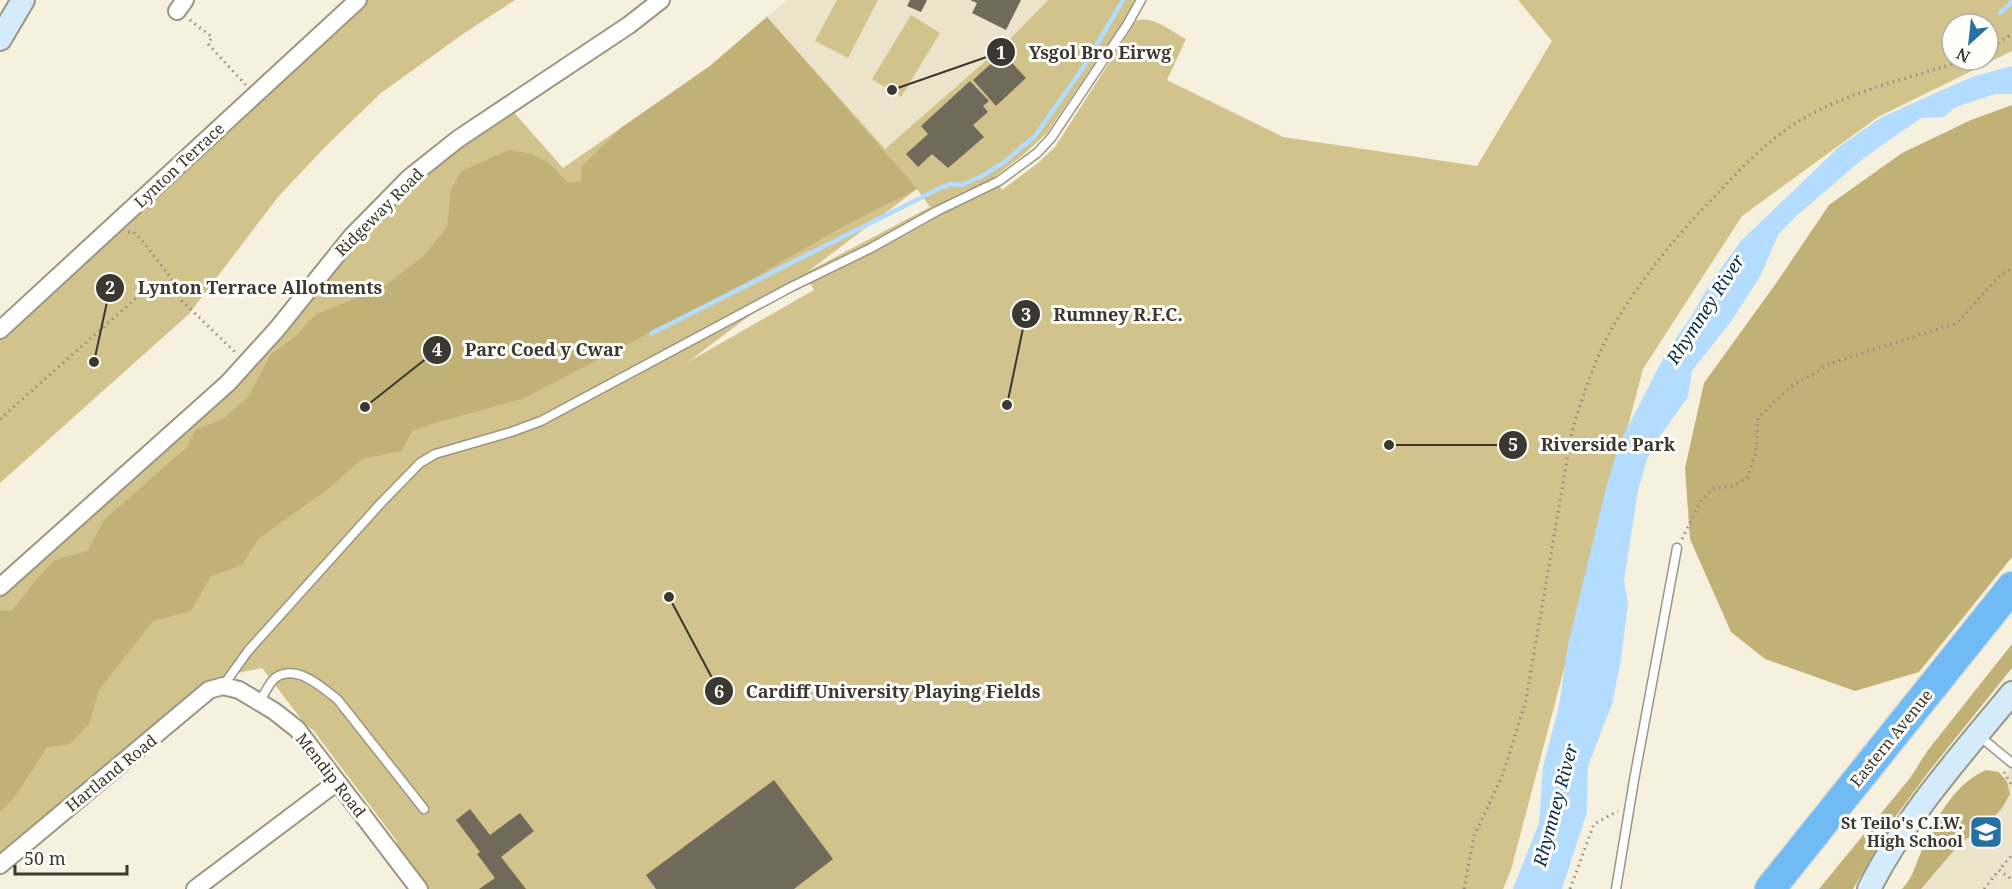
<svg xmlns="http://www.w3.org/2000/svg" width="2012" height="889" font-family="'Noto Serif',serif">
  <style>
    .built { fill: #ebe4cb }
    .green { fill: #d2c28b; fill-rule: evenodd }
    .forest { fill: #c1b176 }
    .water { fill: #b3dcfe }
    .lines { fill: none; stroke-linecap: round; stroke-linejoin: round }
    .stream { stroke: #b3dcfe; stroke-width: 4.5 }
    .building { fill: #6f6a5a }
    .lane-casing { stroke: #9a9684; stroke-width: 11 }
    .street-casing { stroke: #9a9684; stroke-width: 20 }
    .secondary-casing { stroke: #9a9684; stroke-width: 26 }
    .highway-casing { stroke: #dcdbda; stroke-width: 33 }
    .path { stroke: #908d80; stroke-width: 3; stroke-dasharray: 1.5 4.5; stroke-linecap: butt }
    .lane { stroke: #fff; stroke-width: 8 }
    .street { stroke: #fff; stroke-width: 16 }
    .secondary { stroke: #d4ebfc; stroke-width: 22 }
    .highway { stroke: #70bbf4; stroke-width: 30 }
    .labels { text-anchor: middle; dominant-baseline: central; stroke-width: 6; stroke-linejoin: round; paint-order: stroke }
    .street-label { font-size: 16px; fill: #3a3831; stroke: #fffefa }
    .poi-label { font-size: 16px; font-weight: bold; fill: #3a3831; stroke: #fffefa; text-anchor: end }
    .water-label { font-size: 18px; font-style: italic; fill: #042f4a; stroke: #fffefa }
    .leader { fill: none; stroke: #3a3831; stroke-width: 2 }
    .callout-dot { fill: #3a3831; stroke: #fffefa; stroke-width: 2 }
    .mark-label { font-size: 18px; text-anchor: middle; font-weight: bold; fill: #fff }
    .callout-label { font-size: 18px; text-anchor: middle; font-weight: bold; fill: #3a3831; stroke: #fffefa; stroke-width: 6; stroke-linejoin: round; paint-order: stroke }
  </style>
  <rect width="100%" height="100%" fill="#f6f1de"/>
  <path class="built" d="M787,0H1048L1006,43L885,149L767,17Z
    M2012,766V889H1915L2006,774Z"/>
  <path class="green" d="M365,0H515L463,34L381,93L325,147L278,197L189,314L0,483V338Z
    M837,0H878L848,58L815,41Z
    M1048,0H1135L1123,22L1047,133L1022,156L994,177L1002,190L1038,163L1055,147L1136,21C1152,14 1172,32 1186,39L1167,80L1283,137L1477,166L1552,41L1518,0H2012V51L1878,117L1742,216L1643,369L1511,870L1503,889H428L399,849L396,840L313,730L305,724L262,668L213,678L0,858V594L232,388L355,241L412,183L510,108L563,168L710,66L767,17L885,149L1006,43ZM1952,24H1988V60H1952ZM917,189L930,207L809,271L810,270ZM805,274L814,290L688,362Z
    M911,15L940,33L901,97L872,79Z"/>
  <path class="forest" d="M767,17L917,189L844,226L738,287L522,399L438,422L412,431L401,451L362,459L328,489L258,539L242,565L211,576L191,611L153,621L99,690L89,724L70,744L47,747L14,798L0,812V611L13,610L36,580L55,560L87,551L105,519L187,447L195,430L223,419L248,397L271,354L295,337L316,314L380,289L423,257L447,227L451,190L461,171L509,150L532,154L549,163L568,183L581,182L582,166L621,128L710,66Z
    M2012,105V557L1919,672L1855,691L1765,659L1731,632L1690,539L1685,468L1704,383L1777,282L1829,205L1902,153L1971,120Z
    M2012,644V668L1930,770L1893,820L1853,889H1819L1910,778L1928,750Z
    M1986,770L1999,772L2007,782L2010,794L2002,808L1992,819L1979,831L1961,842L1921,889H1902C1914,877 1917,859 1925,843C1938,815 1956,783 1986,770Z"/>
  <path class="water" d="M2012,66V94H1995L1956,107L1943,117L1921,118L1864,158L1794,218L1778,235L1761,275L1732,320L1692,371L1688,397L1660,436L1647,459L1638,490L1624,581L1628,603L1621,660L1612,704L1588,766L1587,812L1562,889H1513L1539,823L1543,767L1559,706L1568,644L1606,488L1619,444L1666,353L1693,314L1709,285L1741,241L1840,146L1882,117L1972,77Z"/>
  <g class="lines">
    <path class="stream" d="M2000,13L2012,2
      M652,333L942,187L951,184L962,185L982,176L1003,163L1035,136L1083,68L1123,0"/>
  </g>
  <path class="building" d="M910,0H927L921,12L907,6Z
    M970,0H1021L1006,30L972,13L977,3Z
    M1003,53L1026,78L996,106L973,80Z
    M970,81L989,101L983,106L988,112L973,125L984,137L948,168L932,154L918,167L906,154L928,134L921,126Z
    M774,780L833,859L794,889H656L646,875Z
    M470,809L490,835L520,813L534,831L501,857L526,889H479L495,878L477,854L480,852L456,820Z"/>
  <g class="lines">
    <defs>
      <path id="lane" d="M223,686L248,651L381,503L420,463L435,454L511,432L541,421L793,286L871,248L937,211L999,181L1037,153L1051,138L1127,25L1141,0
        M259,702C264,695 269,683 275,678C296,663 322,687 338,700L424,809
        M1978,735L2012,763
        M1616,889L1634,780L1677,548"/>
      <path id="street" d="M177,11L185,0
        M0,330L358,0
        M0,587L228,383L277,329L352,236L409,178L458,139L629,25L661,0
        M0,865L209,690L223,686L239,690L274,711L297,729L419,889
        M195,889L337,782"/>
      <path id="secondary" d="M0,39L23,0
        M1869,889C1905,817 1961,755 2012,693"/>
      <path id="highway" d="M1770,889L2012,587"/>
    </defs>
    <use href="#lane" class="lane-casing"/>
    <use href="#street" class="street-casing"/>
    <use href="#secondary" class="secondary-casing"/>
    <use href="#highway" class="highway-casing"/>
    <path class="path" d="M190,20L212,37L208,44L246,85
      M1988,50L2012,34
      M128,232H133L141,239L177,286L182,301L235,352
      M0,419L154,282
      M1682,539L1702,499L1714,488L1733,486L1747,478L1756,452L1758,418L1790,387L1832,363L1957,323L2001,274L2012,269
      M2004,772L2012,786
      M2010,878L1999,870L2012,855
      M1464,889L1474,836L1503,774L1526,700L1572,431C1583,395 1595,358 1614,325C1642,277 1678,234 1717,194C1744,165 1772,136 1806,117C1851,91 1914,77 1964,60
      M1570,889L1594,824L1618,811
      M1984,889L1999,870"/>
    <use href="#lane" class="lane"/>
    <use href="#street" class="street"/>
    <use href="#secondary" class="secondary"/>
    <use href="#highway" class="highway"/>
  </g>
  <defs>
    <symbol id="school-square" viewBox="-11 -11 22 22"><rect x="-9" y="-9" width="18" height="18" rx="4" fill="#2571a3" stroke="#fffefa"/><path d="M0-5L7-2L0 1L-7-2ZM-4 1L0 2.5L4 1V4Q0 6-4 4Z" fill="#fff"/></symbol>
  </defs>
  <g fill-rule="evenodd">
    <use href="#school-square" x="1967" y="813" width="38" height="38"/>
  </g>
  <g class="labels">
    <g class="street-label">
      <text transform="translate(179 165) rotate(-43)">Lynton Terrace</text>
      <text transform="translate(379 212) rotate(-45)">Ridgeway Road</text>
      <text transform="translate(1891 738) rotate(-51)">Eastern Avenue</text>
      <text transform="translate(111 773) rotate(-39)">Hartland Road</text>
      <text transform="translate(331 775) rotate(52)">Mendip Road</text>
    </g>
    <g class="poi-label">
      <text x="1963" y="823">St Teilo's C.I.W.<tspan x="1963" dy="18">High School</tspan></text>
    </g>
    <g class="water-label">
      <text transform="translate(1705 309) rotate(-57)">Rhymney River</text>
      <text transform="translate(1555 805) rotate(-75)">Rhymney River</text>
    </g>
  </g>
  <path class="leader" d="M892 90L1001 52M94 362L110 288M1007 405L1026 314M365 407L437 350M1389 445L1513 445M669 597L719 691"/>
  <g class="callout-dot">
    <circle cx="892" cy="90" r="6"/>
    <circle cx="94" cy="362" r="6"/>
    <circle cx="1007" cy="405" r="6"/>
    <circle cx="365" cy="407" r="6"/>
    <circle cx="1389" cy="445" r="6"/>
    <circle cx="669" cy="597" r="6"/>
    <circle cx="1001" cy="52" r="15"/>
    <circle cx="110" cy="288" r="15"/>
    <circle cx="1026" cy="314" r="15"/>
    <circle cx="437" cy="350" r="15"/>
    <circle cx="1513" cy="445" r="15"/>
    <circle cx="719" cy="691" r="15"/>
  </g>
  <g class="mark-label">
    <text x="1001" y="59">1</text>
    <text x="110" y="294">2</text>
    <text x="1026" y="321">3</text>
    <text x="437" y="356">4</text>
    <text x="1513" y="451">5</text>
    <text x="719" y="698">6</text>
  </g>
  <g class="callout-label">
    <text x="1100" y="59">Ysgol Bro Eirwg</text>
    <text x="260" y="294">Lynton Terrace Allotments</text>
    <text x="1118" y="321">Rumney R.F.C.</text>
    <text x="544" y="356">Parc Coed y Cwar</text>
    <text x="1608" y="451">Riverside Park</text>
    <text x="893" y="698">Cardiff University Playing Fields</text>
  </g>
  <g transform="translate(1970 42) rotate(207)"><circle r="28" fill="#fffefa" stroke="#b0afaa" stroke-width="1.5"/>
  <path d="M0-4.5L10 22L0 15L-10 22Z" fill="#2571a3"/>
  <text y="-9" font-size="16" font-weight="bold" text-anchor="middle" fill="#3a3831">N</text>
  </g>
  <path d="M15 865v9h112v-9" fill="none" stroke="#3a3831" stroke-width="3"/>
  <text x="24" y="865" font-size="18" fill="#3a3831" stroke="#fffefa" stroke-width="4.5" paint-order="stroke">50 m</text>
</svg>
